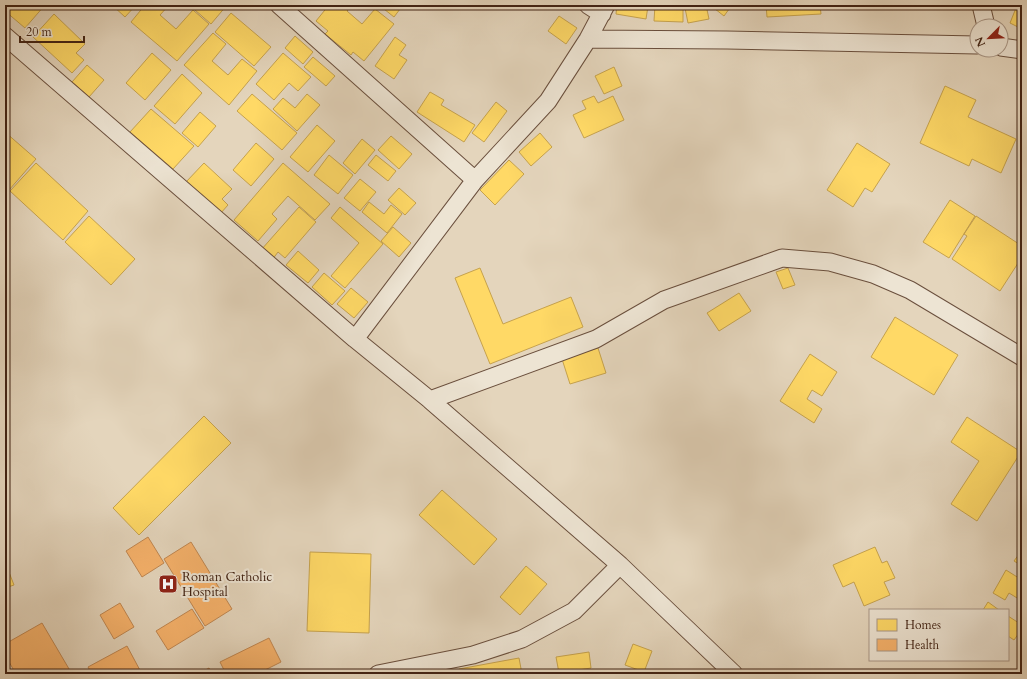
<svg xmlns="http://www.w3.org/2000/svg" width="1027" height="679" font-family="Cardo,serif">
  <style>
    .homes { fill: #ffd966; stroke: #c6a24d }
    .health { fill: #f6b26b; stroke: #c08751 }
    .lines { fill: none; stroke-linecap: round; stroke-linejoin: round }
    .minor-casing { stroke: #6a4f3d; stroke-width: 19 }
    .minor { stroke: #ede4d3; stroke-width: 17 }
    .labels { text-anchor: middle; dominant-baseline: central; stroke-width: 4; stroke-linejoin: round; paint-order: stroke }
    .poi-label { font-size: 13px; fill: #412213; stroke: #ede4d3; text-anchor: start }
  </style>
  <rect width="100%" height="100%" fill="#e4d5bc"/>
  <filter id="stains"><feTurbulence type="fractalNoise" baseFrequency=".005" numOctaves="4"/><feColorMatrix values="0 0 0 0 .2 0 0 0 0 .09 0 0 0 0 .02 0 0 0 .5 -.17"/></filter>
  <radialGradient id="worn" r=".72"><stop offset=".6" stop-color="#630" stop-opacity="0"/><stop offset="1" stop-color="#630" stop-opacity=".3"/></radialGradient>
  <path class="homes" d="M5,5H45L25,28L5,11Z
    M112,5H136L125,17Z
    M145,5H169L160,15L176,29L193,10L209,24L177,61L131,22Z
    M199,5H227L211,24L195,10Z
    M329,5H352L347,11L362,24L375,9L394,24L364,61L353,52L351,55L325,34L328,31L316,21Z
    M379,5H403L394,17Z
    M617,5L648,6L646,19L616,14Z
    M655,5H683V22L654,21Z
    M697,5H706L709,19L688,23L685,8Z
    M710,5H732L724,16Z
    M766,5H820L821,14L767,17Z
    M1016,8L1022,10V29L1010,23Z
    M231,13L271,47L254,66L215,32Z
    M54,14L85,44L76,53L84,60L72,73L33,37Z
    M559,16L577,28L566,44L548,31Z
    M213,33L226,44L212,61L228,75L242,59L257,71L229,105L184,65Z
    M295,36L313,52L303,64L285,48Z
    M395,37L406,45L399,55L407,60L394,79L375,66Z
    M152,53L171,70L145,100L126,83Z
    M283,53L311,77L298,91L289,83L274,100L256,84Z
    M313,57L335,76L326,86L304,67Z
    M87,65L104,80L89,97L72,82Z
    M614,67L622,86L604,94L595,76Z
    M182,74L202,93L175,124L154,106Z
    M945,86L976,100L968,117L1016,139L1001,173L972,159L969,166L920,143Z
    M430,92L444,100L441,105L475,125L464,142L417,112Z
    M252,94L297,133L282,150L237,111Z
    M307,94L320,105L297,131L273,109L283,98L295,108Z
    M594,96L598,103L613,96L624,120L584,138L573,115L586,109L582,101Z
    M496,102L507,111L484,142L472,133Z
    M151,109L194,146L173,169L130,132Z
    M200,112L216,126L198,147L182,133Z
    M317,125L335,141L308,172L290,157Z
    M5,132L36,159L9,190L5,187Z
    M540,133L552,147L531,166L519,152Z
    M391,136L412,154L399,169L378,150Z
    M362,139L375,150L355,174L343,163Z
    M256,143L274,159L251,186L233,170Z
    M857,143L890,164L872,192L865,188L853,207L827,190Z
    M329,155L353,175L338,194L314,175Z
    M376,155L396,171L388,181L368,165Z
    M509,160L524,174L495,205L480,190Z
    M36,163L88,211L63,240L10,191Z
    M204,163L232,189L222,199L228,205L220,214L186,182Z
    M283,163L330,204L315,220L288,196L272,214L277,219L258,241L234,220Z
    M360,179L376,192L360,211L344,198Z
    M399,188L416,203L405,215L388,200Z
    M950,200L975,216L949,258L923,242Z
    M369,202L384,214L391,205L402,214L387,233L362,212Z
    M299,207L316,222L285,258L278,252L272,260L261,250Z
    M340,207L383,244L345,288L331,276L359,243L331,218Z
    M89,216L135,259L111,285L65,242Z
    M976,216L1022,246V257L1000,291L952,259L967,236L964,234Z
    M393,227L411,243L399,257L381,241Z
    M298,251L319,270L308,283L286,265Z
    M480,268L503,324L571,297L583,327L490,364L455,278Z
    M788,268L795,285L783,289L776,272Z
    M324,273L345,291L332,305L312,287Z
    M351,288L368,302L354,318L337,304Z
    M739,293L751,311L719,331L707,313Z
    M895,317L958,355L934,395L871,357Z
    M598,348L606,373L570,384L562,359Z
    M810,354L837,372L822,396L812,390L807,399L822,409L814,423L780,401Z
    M204,416L231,443L139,535L113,508Z
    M967,417L1021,452L977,521L951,504L979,461L951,442Z
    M442,490L497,539L474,565L419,515Z
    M875,547L882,563L887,561L895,578L884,582L890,595L864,606L854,582L843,587L833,565Z
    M1022,550V566L1014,561Z
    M310,552L371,554L369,633L307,631Z
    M5,562L14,585L5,588Z
    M526,566L547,584L520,615L500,597Z
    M1006,570L1022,580V601L1009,593L1005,600L993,593Z
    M988,602L999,610H983Z
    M1008,616L1022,625V629L1014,640L1008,636Z
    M633,644L652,651L644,672L625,665Z
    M589,652L591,668L559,673L556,657Z
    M519,658L522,674H460L459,669Z"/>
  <path class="health" d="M148,537L164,563L142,577L126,551Z
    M191,542L232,609L205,626L164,559Z
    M120,603L134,627L114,639L100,615Z
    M192,609L204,628L168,650L156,631Z
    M42,623L72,674H16L5,655V644Z
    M269,638L281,662L257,674H226L220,662Z
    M127,646L142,674H92L88,667Z
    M209,668L212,674H198Z"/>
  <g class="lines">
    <defs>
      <path id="minor" d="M279,5L475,180
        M588,5L602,14
        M981,5L986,26
        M5,36L355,339L430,400L620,565L734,674
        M588,39L727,40L977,45
        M1001,47L1022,50
        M355,339L475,180L548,101L588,39L606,5
        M430,400L596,339L664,300L782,258L830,262L873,274L910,290L1022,357
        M378,674L473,655L522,639L574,611L620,565"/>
    </defs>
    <use href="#minor" class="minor-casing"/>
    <use href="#minor" class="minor"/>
  </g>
  <defs>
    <symbol id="hospital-square" viewBox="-11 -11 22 22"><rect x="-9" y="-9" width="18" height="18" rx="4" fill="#8f2418" stroke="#ede4d3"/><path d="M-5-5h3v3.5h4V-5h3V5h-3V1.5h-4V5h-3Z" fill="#fff"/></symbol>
  </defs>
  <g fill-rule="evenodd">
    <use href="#hospital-square" x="157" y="573" width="22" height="22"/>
  </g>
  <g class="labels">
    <g class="poi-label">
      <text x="182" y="577">Roman Catholic<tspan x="182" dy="15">Hospital</tspan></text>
    </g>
  </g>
  <rect width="1027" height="679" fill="none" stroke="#e4d5bc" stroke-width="20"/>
  <rect x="6" y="6" width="1015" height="667" fill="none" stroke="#412213" stroke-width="2"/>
  <rect x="10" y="10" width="1007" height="659" fill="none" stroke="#412213"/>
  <rect x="869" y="609" width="140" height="52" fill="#ede4d3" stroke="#a89686"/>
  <rect x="877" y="619" width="20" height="12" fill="#ffd966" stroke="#a89686"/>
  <text x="905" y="629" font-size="12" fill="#412213">Homes</text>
  <rect x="877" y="639" width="20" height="12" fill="#f6b26b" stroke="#a89686"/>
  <text x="905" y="649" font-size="12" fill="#412213">Health</text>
  <g transform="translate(989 38) rotate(246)"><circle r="19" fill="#ede4d3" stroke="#a89686"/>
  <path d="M0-3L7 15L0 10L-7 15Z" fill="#8f2418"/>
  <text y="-6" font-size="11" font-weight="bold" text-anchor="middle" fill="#412213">N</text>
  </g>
  <path d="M20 36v6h64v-6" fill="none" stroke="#412213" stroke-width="2"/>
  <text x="26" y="36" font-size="12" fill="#412213" stroke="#ede4d3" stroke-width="3" paint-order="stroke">20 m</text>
  <rect width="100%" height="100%" filter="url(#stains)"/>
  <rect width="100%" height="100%" fill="url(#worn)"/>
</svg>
